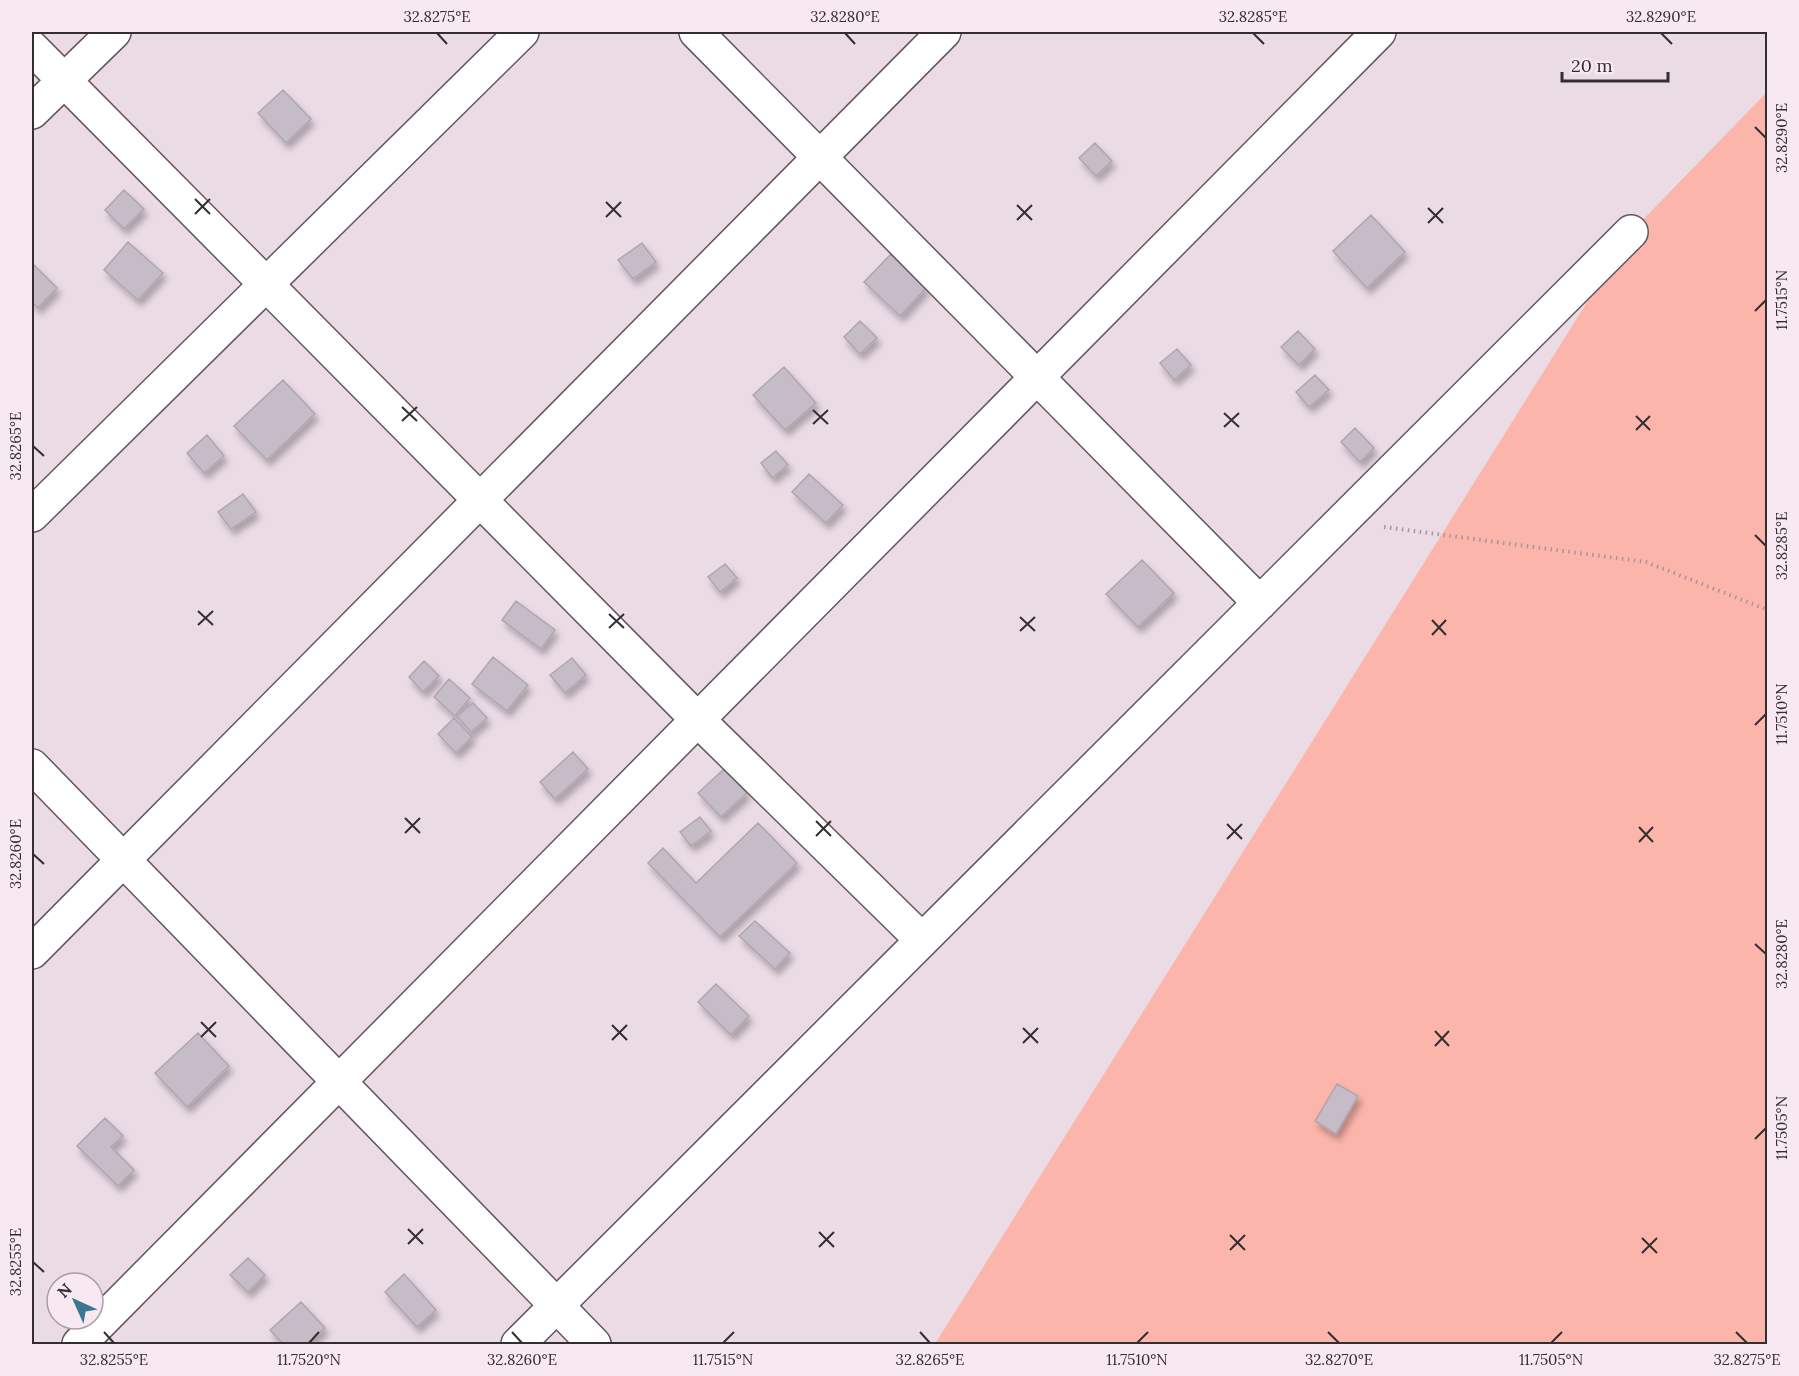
<svg xmlns="http://www.w3.org/2000/svg" width="1799" height="1376" font-family="Lora,serif">
  <style>
    .green { fill: #fcb5ab }
    .building { fill: #c6bcc8; stroke: #afa5b1; stroke-width: 1.5; filter: url(#shadow) }
    .lines { fill: none; stroke-linecap: round; stroke-linejoin: round }
    .minor-casing { stroke: #63565e; stroke-width: 36 }
    .path { stroke: #a3979e; stroke-width: 4; stroke-dasharray: 1.5 4.5; stroke-linecap: butt }
    .minor { stroke: #fff; stroke-width: 33 }
    .ticks { fill: none; stroke: #332e31; stroke-width: 2 }
    .neatline { fill: none; stroke: #332e31; stroke-width: 2 }
    .ticks-label { font-size: 15px; text-anchor: middle; fill: #332e31 }
  </style>
  <defs>
    <filter id="shadow"><feDropShadow dx="3.5" dy="6" stdDeviation="3" flood-color="#0004"/></filter>
  </defs>
  <rect width="100%" height="100%" fill="#ebdbe4"/>
  <path class="green" d="M1767,92V1344H935L1631,232Z"/>
  <path class="building" d="M283,90L311,119L286,143L258,113Z
    M1095,143L1112,161L1096,176L1079,158Z
    M124,190L144,209L124,229L105,210Z
    M1371,215L1405,252L1367,288L1333,251Z
    M128,242L163,273L138,300L104,270Z
    M642,243L656,262L633,279L618,260Z
    M891,254L926,288L900,316L864,282Z
    M32,263L57,288L38,308L32,302Z
    M860,321L877,338L860,354L844,337Z
    M1298,331L1315,349L1299,365L1281,347Z
    M1177,349L1191,365L1174,380L1160,363Z
    M784,367L816,403L785,430L753,395Z
    M1315,375L1329,390L1309,407L1296,392Z
    M283,380L315,414L267,460L234,426Z
    M1355,428L1374,448L1360,462L1341,442Z
    M207,435L224,456L204,473L187,453Z
    M776,451L788,465L772,478L761,463Z
    M809,474L843,505L826,523L792,492Z
    M243,494L256,512L231,529L218,512Z
    M1142,560L1174,593L1138,627L1106,594Z
    M725,564L737,578L720,592L708,577Z
    M516,601L555,630L541,649L502,620Z
    M493,657L528,685L507,711L472,684Z
    M572,658L586,675L565,693L550,675Z
    M424,661L439,676L423,692L409,677Z
    M449,679L470,698L455,716L434,697Z
    M473,703L487,718L471,732L457,716Z
    M454,718L472,737L456,753L438,734Z
    M573,752L588,769L555,799L540,782Z
    M724,769L747,793L721,817L698,793Z
    M700,817L711,831L691,846L680,832Z
    M758,823L797,863L720,937L648,863L663,848L696,883Z
    M755,921L790,953L775,969L739,936Z
    M716,984L749,1016L731,1035L698,1002Z
    M198,1033L229,1066L187,1107L155,1073Z
    M1337,1084L1358,1096L1336,1134L1315,1121Z
    M105,1118L123,1136L111,1147L134,1170L118,1186L77,1146Z
    M248,1258L265,1275L248,1292L230,1275Z
    M404,1274L436,1310L417,1327L385,1292Z
    M301,1302L325,1328L307,1344H283L270,1330Z"/>
  <g class="lines">
    <defs>
      <path id="minor" d="M696,32L1260,603
        M32,48L697,719L922,940
        M32,112L114,32
        M32,515L522,32
        M32,766L594,1344
        M32,952L944,32
        M79,1344L1379,32
        M518,1344L1631,232"/>
    </defs>
    <use href="#minor" class="minor-casing"/>
    <path class="path" d="M1384,527L1646,562L1768,610"/>
    <use href="#minor" class="minor"/>
  </g>
  <path class="ticks" d="M437,33L447,44M845,33L855,44M1253,33L1264,44M1661,33L1672,44M1755,127L1766,138M195,199L210,214M606,202L621,217M1017,205L1032,220M1428,208L1443,223M195,214L210,199M606,217L621,202M1017,220L1032,205M1428,223L1443,208M1755,311L1766,300M402,407L417,421M813,410L828,424M1224,413L1239,427M1636,416L1650,430M402,421L417,407M813,424L828,410M1224,427L1239,413M1636,430L1650,416M33,446L44,456M1755,535L1766,546M198,611L213,625M609,614L624,628M1020,617L1035,631M1432,620L1446,635M198,625L213,611M609,628L624,614M1020,631L1035,617M1432,635L1446,620M1755,725L1766,714M405,818L420,833M816,821L831,836M1227,824L1242,839M1639,827L1653,842M405,833L420,818M816,836L831,821M1227,839L1242,824M1639,842L1653,827M33,854L44,864M1755,944L1766,954M201,1022L216,1037M612,1025L627,1040M1023,1028L1038,1043M1435,1031L1449,1046M201,1037L216,1022M612,1040L627,1025M1023,1043L1038,1028M1435,1046L1449,1031M1755,1139L1766,1128M408,1229L423,1244M819,1232L834,1247M1230,1235L1245,1250M1642,1238L1657,1253M408,1244L423,1229M819,1247L834,1232M1230,1250L1245,1235M1642,1253L1657,1238M33,1262L44,1272M104,1332L114,1343M512,1332L522,1343M920,1332L930,1343M1328,1332L1339,1343M1736,1332L1747,1343M309,1343L319,1332M723,1343L734,1332M1137,1343L1148,1332M1551,1343L1562,1332"/>
  <rect width="1799" height="1376" fill="none" stroke="#f8e8f1" stroke-width="66"/>
  <g transform="translate(75 1301) rotate(315)"><circle r="28" fill="#f8e8f1" stroke="#a99ea4" stroke-width="1.5"/>
  <path d="M0-4.5L10 22L0 15L-10 22Z" fill="#3d7690"/>
  <text y="-9" font-size="16" font-weight="bold" text-anchor="middle" fill="#332e31">N</text>
  </g>
  <path d="M1562 72v9h106v-9" fill="none" stroke="#332e31" stroke-width="3"/>
  <text x="1571" y="72" font-size="18" fill="#332e31" stroke="#f8e8f1" stroke-width="4.5" paint-order="stroke">20 m</text>
  <rect x="33" y="33" width="1733" height="1310" class="neatline"/>
  <g class="ticks-label">
    <text x="437" y="22">32.8275°E</text>
    <text x="845" y="22">32.8280°E</text>
    <text x="1253" y="22">32.8285°E</text>
    <text x="1661" y="22">32.8290°E</text>
    <text transform="translate(1782 138) rotate(-90)" y="5">32.8290°E</text>
    <text transform="translate(1782 300) rotate(-90)" y="5">11.7515°N</text>
    <text transform="translate(16 446) rotate(-90)" y="5">32.8265°E</text>
    <text transform="translate(1782 546) rotate(-90)" y="5">32.8285°E</text>
    <text transform="translate(1782 714) rotate(-90)" y="5">11.7510°N</text>
    <text transform="translate(16 854) rotate(-90)" y="5">32.8260°E</text>
    <text transform="translate(1782 954) rotate(-90)" y="5">32.8280°E</text>
    <text transform="translate(1782 1128) rotate(-90)" y="5">11.7505°N</text>
    <text transform="translate(16 1262) rotate(-90)" y="5">32.8255°E</text>
    <text x="114" y="1365">32.8255°E</text>
    <text x="309" y="1365">11.7520°N</text>
    <text x="522" y="1365">32.8260°E</text>
    <text x="723" y="1365">11.7515°N</text>
    <text x="930" y="1365">32.8265°E</text>
    <text x="1137" y="1365">11.7510°N</text>
    <text x="1339" y="1365">32.8270°E</text>
    <text x="1551" y="1365">11.7505°N</text>
    <text x="1747" y="1365">32.8275°E</text>
  </g>
</svg>
